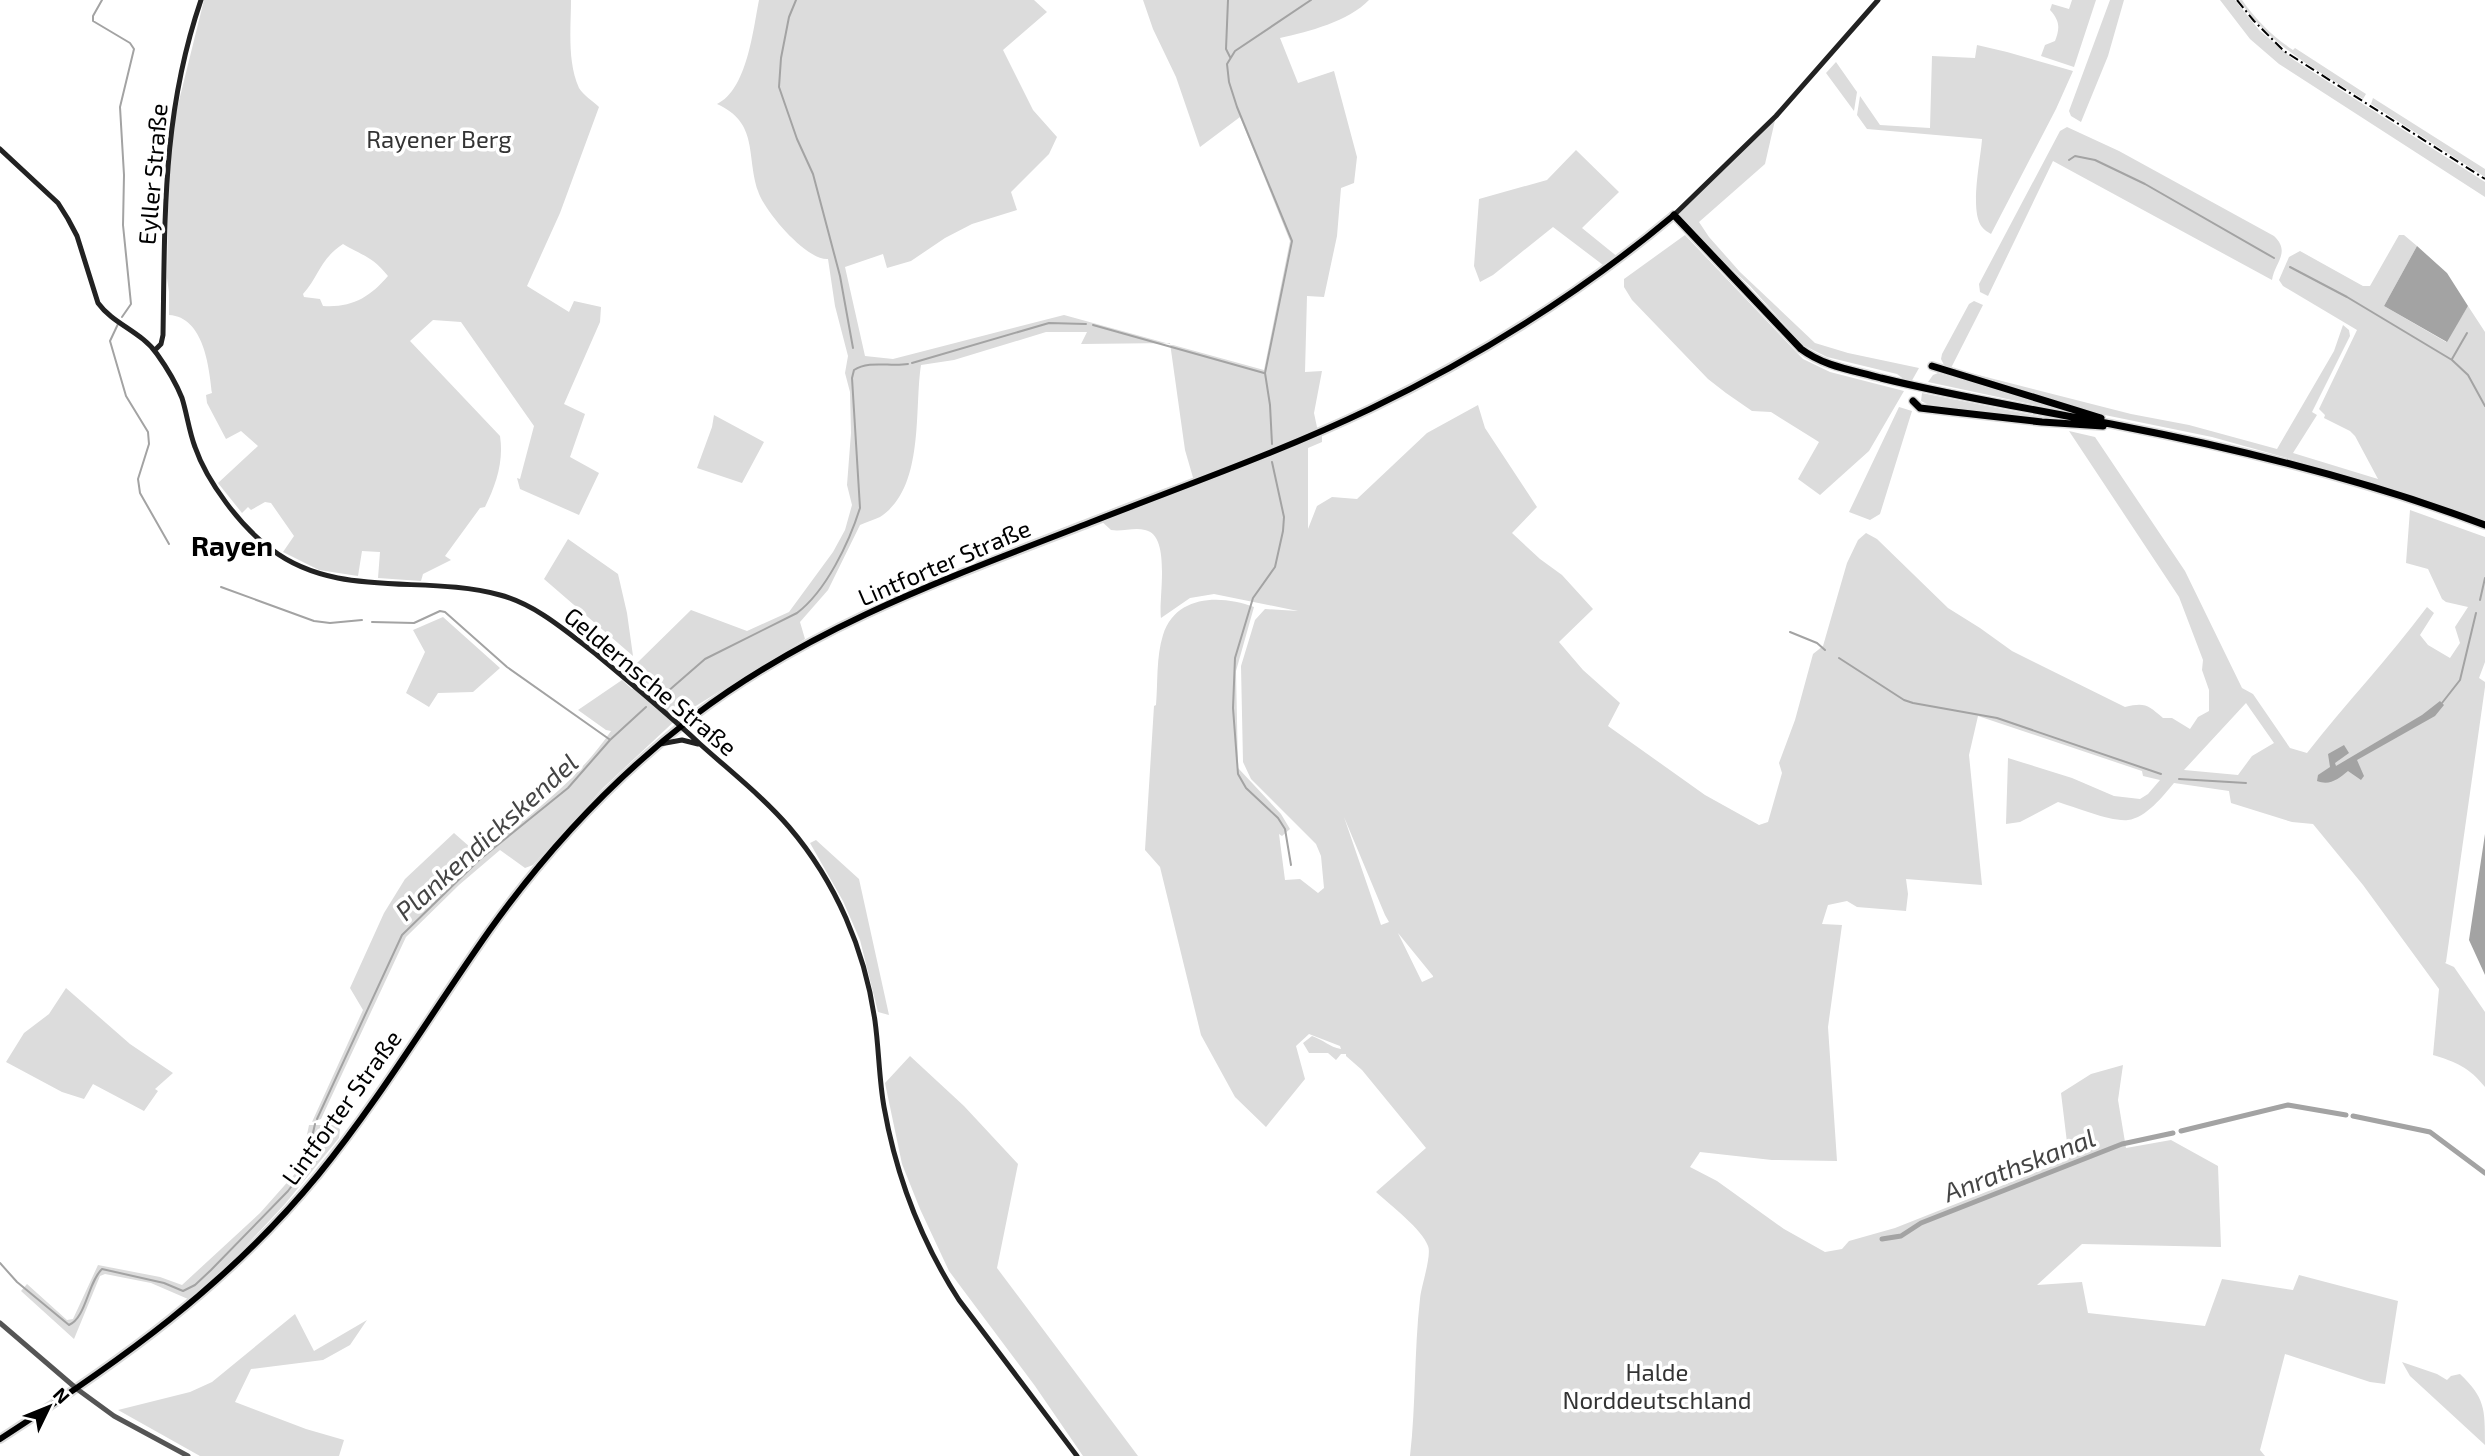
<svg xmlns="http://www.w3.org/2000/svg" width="2485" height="1456" font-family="'Exo 2',sans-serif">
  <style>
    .green { fill: #dcdcdc; fill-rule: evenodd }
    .water { fill: #a3a3a3 }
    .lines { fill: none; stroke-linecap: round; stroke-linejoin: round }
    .stream { stroke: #a3a3a3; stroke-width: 2 }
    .canal { stroke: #a3a3a3; stroke-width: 5 }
    .primary-casing { stroke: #dbdbdb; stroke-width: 10 }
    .trunk-casing { stroke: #dbdbdb; stroke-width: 10 }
    .tertiary { stroke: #555; stroke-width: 5 }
    .secondary { stroke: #222; stroke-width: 5 }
    .primary { stroke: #000; stroke-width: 6 }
    .trunk { stroke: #000; stroke-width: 7 }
    .rail { stroke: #000; stroke-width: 2; stroke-dasharray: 10 3.5 2 3.5; stroke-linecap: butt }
    .labels { text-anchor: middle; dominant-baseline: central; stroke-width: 7; stroke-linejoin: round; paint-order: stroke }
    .park-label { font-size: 24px; fill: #333; stroke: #fff }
    .street-label { font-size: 24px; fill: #000; stroke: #fff }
    .water-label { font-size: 26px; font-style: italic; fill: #444; stroke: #fff }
    .quarter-label { font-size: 28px; font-weight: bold; fill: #000; stroke: #fff }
  </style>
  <rect width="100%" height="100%" fill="#fff"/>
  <path class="green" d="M204,0H571C571,28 567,61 579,88C583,95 593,101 599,107L560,213L527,286L569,312L574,301L601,307L600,322L564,404L585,414L570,457L599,473L579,515L520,489L517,478L520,479L534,426L461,322L433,320L410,341L500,436C504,461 496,485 485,507L480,508L445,556L451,560L423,574L421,581L378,578L380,552L362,551L358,576L319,570L283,552L294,536L271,503L265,502L251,510L248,507L242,513L218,483L258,446L241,431L226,439L207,403L206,395L212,393C209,367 204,317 169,315V292L167,278L169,141ZM343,244C363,256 372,256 388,276C370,297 352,308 323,306L320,299L304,297L303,294C320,275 319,260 343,244Z
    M759,0H1034L1047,12L1003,50L1033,110L1057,137L1049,154L1011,192L1017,210L972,224L945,238L911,261L887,268L883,254L845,267L865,356L893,359L1064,315L1264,370L1290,241L1240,117L1200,147L1176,77L1153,29L1143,0H1369C1349,21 1308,32 1280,38L1298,83L1334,71L1357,157L1354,183L1341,188L1337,236L1324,297L1307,296L1305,372L1322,371L1314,413L1318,432L1322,431V442L1308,448V529L1317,506L1332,497L1357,499L1427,433L1478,405L1485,428L1537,507L1512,533L1540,559L1562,575L1593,609L1559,642L1583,670L1620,703L1608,726L1705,795L1759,825L1768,822L1782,773L1779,763L1795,720L1813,654L1823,646L1847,563L1858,540L1866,533L1877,539L1948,608L1980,628L2012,651L2125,707C2145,702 2148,705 2163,718H2172L2190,729L2198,717L2209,711V690L2202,670L2203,660L2179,597L2069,431L2095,437L2185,571L2242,688L2253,694L2290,748L2307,753C2346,703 2389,658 2427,607L2434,613L2420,635L2428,645L2450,658L2460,643L2455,627L2468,607L2446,602L2442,599L2428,569L2406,563L2410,510L2485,537V662L2479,678L2485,682V687L2446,962L2445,963L2454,967L2485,1012V1087C2469,1067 2456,1062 2433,1055L2439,989L2363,885L2313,824L2292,822L2231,803L2229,791L2174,783C2163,796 2146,818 2128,820C2111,822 2075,807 2058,802L2020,822L2006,824L2008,758L2072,778L2114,796L2140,799L2148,794L2160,780L2143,776L2142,771L1978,716L1969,755L1982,885L1906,879L1908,894L1906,911L1857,907L1847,901L1828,905L1822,924L1842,925L1828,1027L1837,1161L1772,1160L1700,1152L1690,1167L1717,1181L1784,1229L1825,1252L1842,1249L1849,1241L1895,1228L2069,1159L2061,1093L2091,1074L2123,1065L2118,1100L2126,1148L2171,1140L2218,1166L2221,1247L2082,1244L2037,1285L2082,1282L2088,1313L2205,1326L2222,1279L2293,1290L2299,1275L2398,1301L2385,1384L2370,1382L2285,1354L2260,1450L2265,1456H1410C1416,1404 1414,1351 1420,1299C1421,1286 1432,1256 1428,1246C1422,1229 1390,1205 1376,1192L1426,1148L1362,1070L1346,1056V1054H1341L1336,1060L1328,1053H1309L1303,1043L1312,1036C1324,1040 1329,1047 1341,1049L1340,1046L1309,1034L1296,1046L1305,1079L1266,1127L1235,1097L1201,1035L1160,867L1145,850L1154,706L1156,705C1158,683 1156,657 1163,635C1176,594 1222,595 1254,607L1236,671L1238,768L1281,814L1290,829L1282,836L1279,834L1285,880L1300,879L1318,893L1324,888L1321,856L1316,844L1251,779L1243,762L1241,666L1255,620L1265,609L1298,611L1214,594L1190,598L1161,618C1158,600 1172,535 1145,530C1134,527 1122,532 1111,530L1099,519L1194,481L1185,450L1170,343L1081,344L1087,332H1046L954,360L921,365C914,410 925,488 880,517C874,520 866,522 860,525L828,590L800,622L805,639L681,715L603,788L533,865L525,868L500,850L459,885L406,937L321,1119L312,1122L363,1010L350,988L384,913L405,879L454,833L479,855C527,818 576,782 611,731L606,730L578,710L622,680L632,689L638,685L637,663L691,610L747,631L789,612L833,552L845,530L852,505L847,485L851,433L850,392L845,373L848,356L835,306L828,259C807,261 764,211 758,191C746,155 759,123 717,104C747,90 753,30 759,0ZM2246,703L2274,743L2252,756L2238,775L2184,770ZM1344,817L1385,915L1389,922L1381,925ZM1398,933L1433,976V977L1422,982Z
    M2072,0H2096L2074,67L2041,56L2045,45L2055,41C2060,28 2060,21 2050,10L2052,4L2069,9Z
    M2110,0H2124L2108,56L2081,122L2071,116L2069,111Z
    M2220,0H2235L2259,30L2294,60L2485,182V197L2279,64L2250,39Z
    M2239,0H2242C2255,19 2273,37 2293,50L2295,48L2366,94L2363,99C2318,71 2269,45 2239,0Z
    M1977,45L2007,52L2073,71L2056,109L1991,234C1988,232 1984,230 1982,227C1969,211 1981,158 1982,139L1867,129L1857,115L1860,96L1880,125L1930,128L1932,56L1975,58Z
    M1836,62L1857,92L1854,111L1826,73Z
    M2373,98L2485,169V177L2371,104Z
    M1776,116L1765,164L1699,222L1709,237L1740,272L1815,343L1848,353L1919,368L1910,384L1897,374L1827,357L1803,345L1750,286L1674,215Z
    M2067,127L2119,151L2274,236C2291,252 2275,262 2272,280L2053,161L1988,296L1980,292L1979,284L2060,131Z
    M1576,150L1619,192L1582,228L1619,258L1607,268L1553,227L1493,275L1480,282L1474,266L1479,199L1547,180Z
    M1685,235L1803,359L1830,372L1904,391L1869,451L1820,495L1798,479L1819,442L1771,412L1752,411L1726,393L1708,379L1632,300L1624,287V279Z
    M2399,235H2404L2417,246L2384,306L2446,342L2468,306L2485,332V521L2358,478L2212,437L2095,413L1945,367L1941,359L1942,354L1969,304L1974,301L1983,305L1951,368L2131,414L2189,425L2277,449L2334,351L2343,325L2349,330L2350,336L2312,412L2317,415L2293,453L2378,479L2355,436L2350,431L2324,418L2325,415L2319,409L2357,330L2283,286L2279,280L2289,257L2300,251L2363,286H2370Z
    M1938,373L2060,408L2059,410L1928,382L1933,375Z
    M1922,393L2053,419V421L1927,404L1921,401Z
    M1899,407L1912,411L1880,514L1870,520L1849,512Z
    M714,415L764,442L742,483L697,468L712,427Z
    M568,539L618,574L627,613L633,656L544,579Z
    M443,617L500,668L473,692L438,693L429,707L406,693L425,652L413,630Z
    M816,840L859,879L889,1015L878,1012L860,940L843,901L810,843Z
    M66,988L130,1044L173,1073L155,1089L158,1091L144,1111L93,1084L84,1099L62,1092L6,1062L24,1033L49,1014Z
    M910,1056L964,1106L1018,1164L997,1268L1138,1456H1083L1035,1386L949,1271L920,1209L902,1164L885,1083Z
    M309,1125H334L340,1129L339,1138L285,1204L229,1264L188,1299L151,1283L105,1274L100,1276L74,1339L21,1291L27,1284L67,1320L73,1319L98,1265L160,1277L182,1285L260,1213L300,1168Z
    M295,1314L314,1351L367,1320L350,1345L323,1360L251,1369L235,1402L306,1429L344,1440L339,1456H200L118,1410L190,1392L212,1382Z
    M2402,1362L2437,1374L2447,1380L2451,1376L2460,1374C2485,1398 2485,1408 2485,1445L2410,1376Z"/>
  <path class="water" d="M2417,246L2447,273L2468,306L2447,342L2384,306Z
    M2440,701L2444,705L2435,716L2357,760L2364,776L2361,780L2348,771C2338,779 2330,786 2317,781L2318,775L2330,767L2328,754L2344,745L2349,753L2335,763L2336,766L2422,715Z
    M2485,834V975L2469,940Z"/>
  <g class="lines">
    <path class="stream" d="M102,0L93,16V21L130,43L134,49L120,107L124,175L123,225L131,304L122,317
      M796,0L789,17L781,58L779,87L797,139L813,174L840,276L853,348
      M1228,0L1226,49L1230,57
      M2069,160L2075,156L2095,160L2145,184L2274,258
      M2290,267L2347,297L2452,360L2468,375L2485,406
      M118,324L110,341L126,396L148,432L149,444L138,479L140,493L169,544
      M1093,325L1264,373
      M2452,359L2467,333
      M912,363L1049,323L1086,324
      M1272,444L1270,405L1265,373L1292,241L1237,107L1229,82L1227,64L1235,51L1311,0
      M1272,462L1284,517L1283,531L1275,567L1253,598L1235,658L1233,708L1238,774L1246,788L1278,818L1285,829L1291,865
      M221,587L314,621L330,623L362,620
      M2480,600L2485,578
      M372,622L414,623L440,611L445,612L507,667L609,739
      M1790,632L1817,643L1825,650
      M1839,658L1904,700L1913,703L1997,718L2161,774
      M659,699L705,659L797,613C826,591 849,543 860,508L852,378L854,370C869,360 890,367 908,364
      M2442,703L2460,680L2476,613
      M2179,779L2246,783
      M317,1119L402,935L479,860L568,788L610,740L646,707
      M0,1263L17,1282L69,1325C86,1318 88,1282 102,1269L164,1283L183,1291L195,1285L211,1270L288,1191L305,1168L315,1124"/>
    <path class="canal" d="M2353,1116L2430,1132L2485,1173
      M2181,1131L2288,1105L2346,1115
      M1882,1239L1901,1236L1921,1223L2122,1144L2173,1133"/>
    <defs>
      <path id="primary" d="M0,1439C119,1362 227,1286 318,1175C380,1099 432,1012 489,931C546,851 615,777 694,716C813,625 956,575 1094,521C1186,485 1280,452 1370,409C1478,357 1582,292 1674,215"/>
      <path id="trunk" d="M1674,215L1801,349C1825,367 1853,370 1881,378C1958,397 2037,410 2116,425C2240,449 2366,480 2485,525
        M1932,366L2101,418
        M1913,401L1920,408L1954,412L2042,422L2103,426"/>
    </defs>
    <use href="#primary" class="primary-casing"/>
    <use href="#trunk" class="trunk-casing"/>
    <path class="tertiary" d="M0,1323L77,1389L114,1416L188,1456"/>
    <path class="secondary" d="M0,149L58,203L68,219L77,236L98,303C113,324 142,332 157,354C167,368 176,383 182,398C187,414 189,431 195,447C207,482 241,527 271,549C337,600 425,574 500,595C537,605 567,632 597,655C632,684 667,713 700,744C730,771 762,796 789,827C836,882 865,950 875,1021C879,1050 879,1079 884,1107C896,1175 921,1241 959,1300L1077,1456
      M1674,215L1776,116L1878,0
      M155,350L161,344L163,335C165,217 162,114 201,0
      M660,744L682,740L698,744"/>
    <use href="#primary" class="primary"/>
    <use href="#trunk" class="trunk"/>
    <path class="rail" d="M2237,0L2254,21L2284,51L2485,179"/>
  </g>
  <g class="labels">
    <g class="park-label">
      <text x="439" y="138">Rayener Berg</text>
      <text x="1657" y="1371">Halde<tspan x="1657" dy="28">Norddeutschland</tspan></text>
    </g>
    <g class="street-label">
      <text transform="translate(152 174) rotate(-85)">Eyller Straße</text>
      <text transform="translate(944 562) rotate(-23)">Lintforter Straße</text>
      <text transform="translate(651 681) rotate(40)">Geldernsche Straße</text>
      <text transform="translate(341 1107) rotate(-54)">Lintforter Straße</text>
    </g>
    <g class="water-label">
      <text transform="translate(486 836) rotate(-42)">Plankendickskendel</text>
      <text transform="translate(2019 1164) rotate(-21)">Anrathskanal</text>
    </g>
    <g class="quarter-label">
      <text x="232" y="545">Rayen</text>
    </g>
  </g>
  <g transform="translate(49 1407) rotate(47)" stroke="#ffffff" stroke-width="5" paint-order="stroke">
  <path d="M0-5L12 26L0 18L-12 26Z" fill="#000000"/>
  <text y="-10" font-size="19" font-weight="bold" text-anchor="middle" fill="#000000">N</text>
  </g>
</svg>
